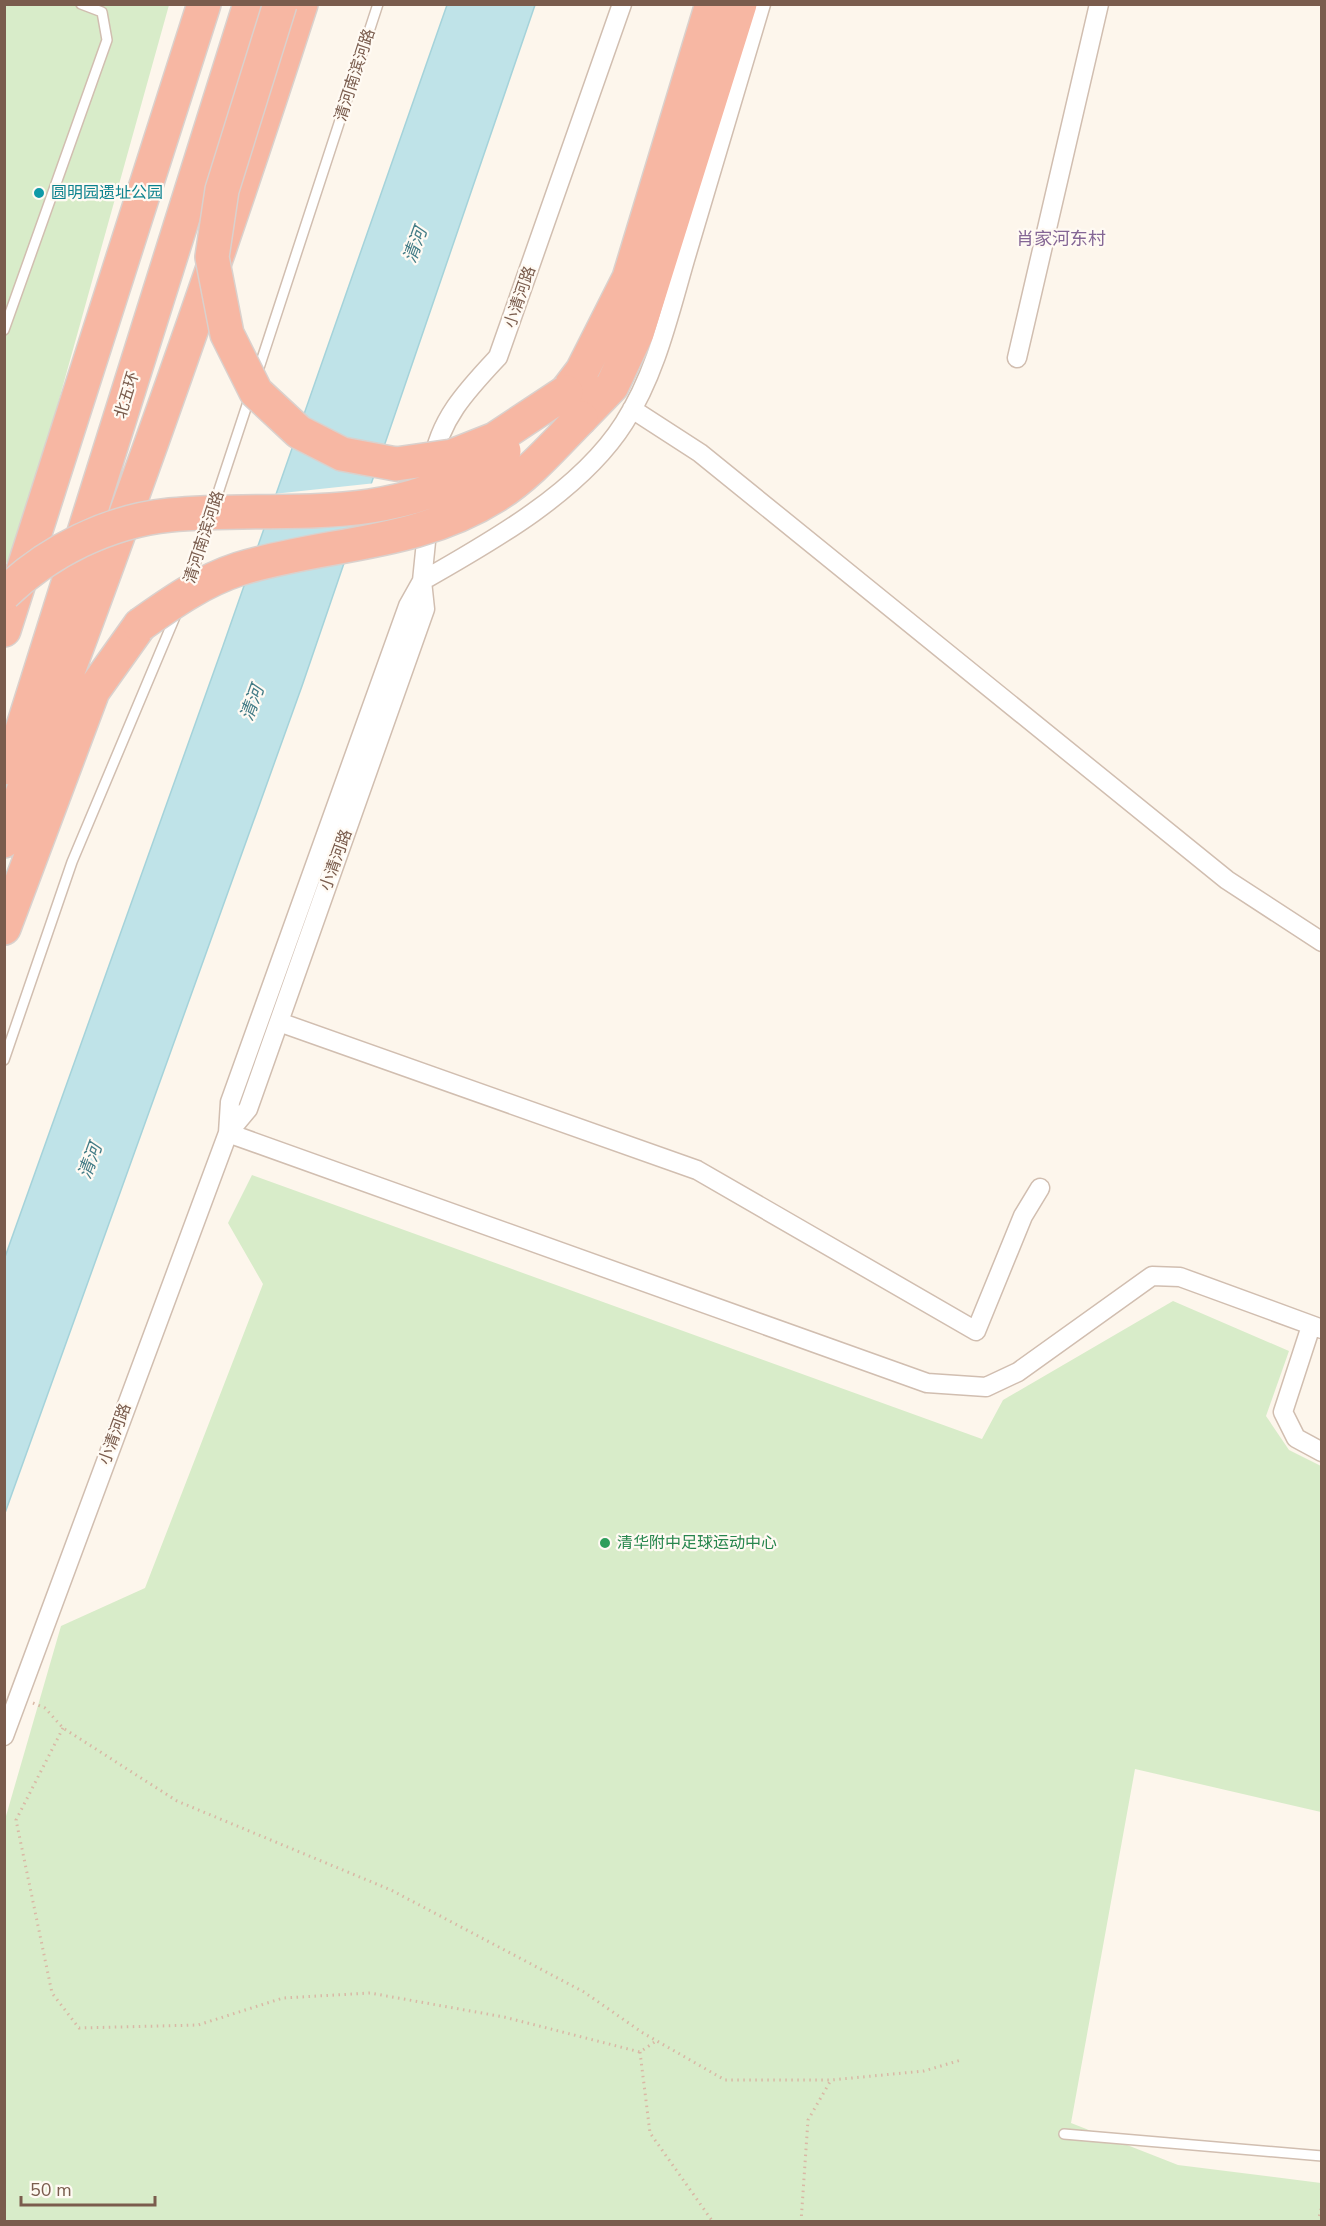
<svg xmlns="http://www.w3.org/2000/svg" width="1326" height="2226" font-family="'Nunito Sans','Noto Sans SC',sans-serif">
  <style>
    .green { fill: #d8ecc9 }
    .water { fill: #bfe3e8; stroke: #a5d3da; stroke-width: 1.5 }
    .pier { fill: #fdf6ec }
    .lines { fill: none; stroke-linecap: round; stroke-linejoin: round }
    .lane-casing { stroke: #d1beb0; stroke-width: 12 }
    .street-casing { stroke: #d1beb0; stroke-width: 21 }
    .highway-casing { stroke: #dad1cd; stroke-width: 36 }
    .path { stroke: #d9b8a5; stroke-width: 3; stroke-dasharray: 1.5 4.5; stroke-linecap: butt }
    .lane { stroke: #fff; stroke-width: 9 }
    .street { stroke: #fff; stroke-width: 18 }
    .highway { stroke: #f7b7a3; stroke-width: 33 }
    .highway-bridge-casing { stroke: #dad1cd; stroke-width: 36; stroke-linecap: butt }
    .highway-bridge { stroke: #f7b7a3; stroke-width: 33 }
    .culture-dot { fill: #0f9aa8; stroke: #fffaf3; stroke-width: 2 }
    .leisure-dot { fill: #2e9e5b; stroke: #fffaf3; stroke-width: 2 }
    .labels { text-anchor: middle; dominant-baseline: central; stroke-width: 4.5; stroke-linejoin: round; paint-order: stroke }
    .street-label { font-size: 16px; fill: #7a5c4d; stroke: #fffaf3 }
    .culture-label { font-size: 16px; fill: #0d838f; stroke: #fffaf3; text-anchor: start }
    .leisure-label { font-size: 16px; fill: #27864d; stroke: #fffaf3; text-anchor: start }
    .neighbourhood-label { font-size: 18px; fill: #846695; stroke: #fffaf3 }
    .water-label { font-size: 18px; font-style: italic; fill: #437c86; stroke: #fffaf3 }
  </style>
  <rect width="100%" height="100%" fill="#fdf6ec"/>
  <path class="green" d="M4,5H169L16,554L5,564Z
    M252,1175L982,1439L1003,1400L1173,1301L1289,1351L1266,1416L1289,1450L1321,1466V1812L1135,1769L1071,2123L1178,2165L1321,2183V2221H5L4,1823L61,1626L145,1588L263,1284L228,1223Z"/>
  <path class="water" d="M447,5H535L302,686L5,1513V1257L223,646Z"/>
  <path class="pier" d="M376,483L368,504L265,516L273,494Z"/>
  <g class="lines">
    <defs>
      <path id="lane" d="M4,330L107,40L102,12L81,4
        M257,374L378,4
        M214,505L250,396
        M189,582L210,519
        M4,1060L72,862L177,612
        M1064,2134L1322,2156"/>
      <path id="street" d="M1017,358L1099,4
        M632,409L700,453L1227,880L1322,942
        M433,464C438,420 469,388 498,357L622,4
        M422,581C491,542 581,491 624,423C657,372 670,310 687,253C712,170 737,87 761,4
        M279,1022L697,1170L976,1331L1023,1216L1040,1188
        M228,1133L248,1109L425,609L422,581L428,522
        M228,1133L927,1383L986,1387L1018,1372L1152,1276L1180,1277L1322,1329
        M1311,1326L1283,1412L1296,1438L1322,1452
        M4,1736L228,1133L230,1102L408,606L422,581"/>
      <path id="highway" d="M566,392L582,371L629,278L712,4
        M581,418L612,386L637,333L740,4
        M4,630L204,4
        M10,768L250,4
        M4,841C110,564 210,286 301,4
        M4,928L93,691L140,625"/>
    </defs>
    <use href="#lane" class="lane-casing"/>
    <use href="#street" class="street-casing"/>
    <use href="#highway" class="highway-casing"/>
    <path class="path" d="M33,1703L45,1708L63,1728L177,1801L391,1890L584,1992L643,2033L725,2080H831L924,2071L961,2060
      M63,1728L16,1820L52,1993L79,2028L198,2025L283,1998L370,1993L504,2017L640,2052L656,2041
      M640,2052L650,2133L713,2222
      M801,2222L808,2120L831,2080
      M1318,2222L1322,2205"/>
    <use href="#lane" class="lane"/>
    <use href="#street" class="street"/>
    <use href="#highway" class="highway"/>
    <defs>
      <path id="highway-bridge" d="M280,4L222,190L212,257L227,334L256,392L299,432L342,454L396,464L452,456L495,439L566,392
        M4,594C48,551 109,521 170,515C275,505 379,527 473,471C484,465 495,459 504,451
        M140,625C171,603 202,581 239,569C327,542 415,547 497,495C529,475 555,444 581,418"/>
    </defs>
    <use href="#highway-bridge" class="highway-bridge-casing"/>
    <use href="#highway-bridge" class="highway-bridge"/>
  </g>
  <circle class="culture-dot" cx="39" cy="193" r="6"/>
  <circle class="leisure-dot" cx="605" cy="1543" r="6"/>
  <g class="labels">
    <g class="street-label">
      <text transform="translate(355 75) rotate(-72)">清河南滨河路</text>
      <text transform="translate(520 297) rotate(-71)">小清河路</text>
      <text transform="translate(127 395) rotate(-73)">北五环</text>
      <text transform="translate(204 537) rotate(-72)">清河南滨河路</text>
      <text transform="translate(336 860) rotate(-70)">小清河路</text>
      <text transform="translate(115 1434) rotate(-70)">小清河路</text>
    </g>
    <g class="culture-label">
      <text x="51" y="193">圆明园遗址公园</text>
    </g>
    <g class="leisure-label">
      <text x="617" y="1543">清华附中足球运动中心</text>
    </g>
    <g class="neighbourhood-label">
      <text x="1061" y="239">肖家河东村</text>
    </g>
    <g class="water-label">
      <text transform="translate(415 245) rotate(-70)">清河</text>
      <text transform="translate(252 703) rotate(-70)">清河</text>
      <text transform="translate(90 1161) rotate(-70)">清河</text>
    </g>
  </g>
  <rect width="1326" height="2226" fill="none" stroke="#7a5c4d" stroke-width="12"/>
  <path d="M21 2196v9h134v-9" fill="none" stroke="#7a5c4d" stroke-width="3"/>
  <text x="30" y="2196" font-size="18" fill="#7a5c4d" stroke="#fffaf3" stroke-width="4.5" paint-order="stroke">50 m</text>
</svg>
